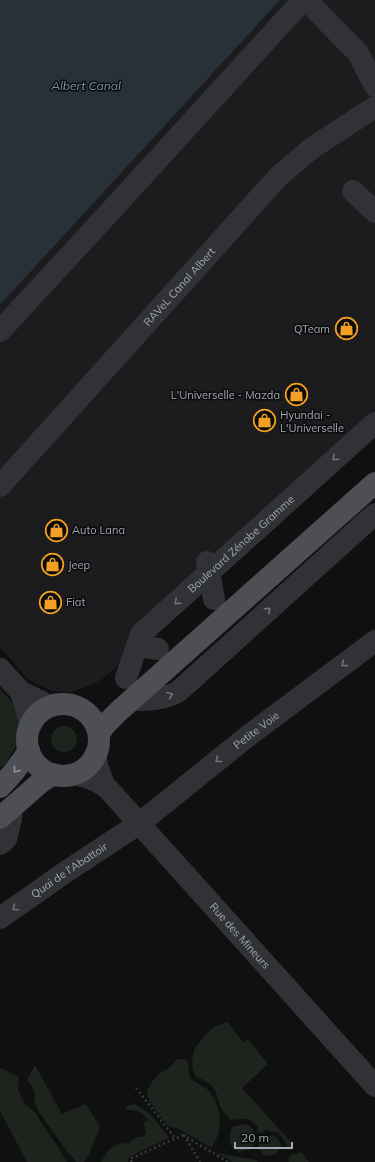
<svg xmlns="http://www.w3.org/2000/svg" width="375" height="1162" font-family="Mulish,sans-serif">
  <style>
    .built { fill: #1c1c1e }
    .green { fill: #1c241d }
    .water { fill: #283137 }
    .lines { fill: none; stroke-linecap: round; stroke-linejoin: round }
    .path { stroke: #37393d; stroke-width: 2.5; stroke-dasharray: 2 3; stroke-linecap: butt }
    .minor { stroke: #313236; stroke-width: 22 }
    .major { stroke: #4d4f55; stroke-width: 22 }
    .oneway { stroke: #6f727a }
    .oneway2 { stroke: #90959f }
    .labels { text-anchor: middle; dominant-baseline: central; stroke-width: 3; stroke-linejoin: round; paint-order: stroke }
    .street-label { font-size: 11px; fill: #a1a7b2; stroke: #0b0b0c }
    .poi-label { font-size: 11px; fill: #a1a7b2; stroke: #0b0b0c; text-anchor: start }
    .water-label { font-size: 12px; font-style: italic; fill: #7698af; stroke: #0b0b0c }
  </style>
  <rect width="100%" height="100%" fill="#101011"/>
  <path class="built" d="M280,0H375V412L151,612L123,662L97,683L71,692L52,691L30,681L0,647V305Z"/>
  <path class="green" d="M0,689L20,711L22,729L15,748L5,765L0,767Z
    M51 739a13 13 0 1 1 26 0a13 13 0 1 1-26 0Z
    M228,1022L243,1042L248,1039L268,1064L242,1088L287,1138L294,1147L290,1150L279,1133L266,1130L261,1134L257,1131L258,1127C249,1117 243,1118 231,1120C227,1115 222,1111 220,1105C218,1099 217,1093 213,1087C209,1082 201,1079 195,1076C192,1068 191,1059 194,1051C195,1048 197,1046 199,1043C208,1031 213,1026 228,1022Z
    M178,1059H186C190,1066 187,1073 192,1079C196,1084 203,1085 208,1090C217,1099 222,1118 219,1131C218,1137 214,1143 212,1148L179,1129L168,1126L149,1101L147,1091L152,1082L159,1074L170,1067Z
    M35,1065L62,1114L86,1104L100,1127L89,1154L84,1162H76L66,1150L39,1112L34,1102L35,1094L32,1086L27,1080Z
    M0,1068L19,1077L18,1090L24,1103L35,1112L44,1127L56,1144L67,1162H27L0,1111Z
    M135,1104C152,1112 158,1124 169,1138L127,1158L128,1162H101C109,1148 114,1143 130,1143L136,1137H141L146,1134L144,1122L149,1120C141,1111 138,1110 127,1110L126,1106Z
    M247,1124C249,1126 252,1127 253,1129C257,1135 255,1144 251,1149L239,1152C237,1151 234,1150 233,1148C228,1143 230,1133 232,1127Z
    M272,1135L278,1138L281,1147C280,1149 278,1152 275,1154C261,1162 248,1140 272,1135Z
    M301,1152L309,1162H289L288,1160L290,1156Z
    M217,1153L255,1160L258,1162H233Z"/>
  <path class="water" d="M0,0H280L0,305Z"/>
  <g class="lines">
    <path class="path" d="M136,1088L175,1138
      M183,1135L228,1162
      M184,1135L200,1162
      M132,1162L130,1159L183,1135"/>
    <g class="minor">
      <path d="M306,0L358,53L375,86"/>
      <path d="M353,191L375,212"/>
      <path d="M0,331L107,215L303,0"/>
      <path id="s1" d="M0,486L278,177L312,148L375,107"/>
      <path d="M207,562L214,599"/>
      <path d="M137,646L158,649"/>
      <path d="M0,669L21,692L50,706"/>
      <path id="s2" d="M126,678L141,634L375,423"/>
      <path d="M21,692L31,725"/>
      <path d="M132,700C149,700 164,700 179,691L375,514"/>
      <path d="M95,755L97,765L104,785"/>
      <path id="s3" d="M75,774C87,777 101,781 109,790L375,1086"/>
      <path d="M0,844L6,839L11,819L12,807"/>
      <path id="s4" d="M0,918L67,871L140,823L248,736L375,641"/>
    </g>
    <path class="major" d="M27 740a36 36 0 1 1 72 0a36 36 0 1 1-72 0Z
      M99,734L105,725L119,711L375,483
      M0,787C12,775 21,764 29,750
      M0,818L41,782L53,774"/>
  </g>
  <defs><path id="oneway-chevron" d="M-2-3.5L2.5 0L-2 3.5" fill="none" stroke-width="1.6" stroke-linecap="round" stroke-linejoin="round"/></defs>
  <g class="oneway">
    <use href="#oneway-chevron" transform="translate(335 458) rotate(138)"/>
    <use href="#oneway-chevron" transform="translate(177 602) rotate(138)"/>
    <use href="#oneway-chevron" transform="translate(268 610) rotate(-42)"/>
    <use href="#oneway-chevron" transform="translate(344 664) rotate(143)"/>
    <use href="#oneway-chevron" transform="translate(170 695) rotate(-23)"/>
    <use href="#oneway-chevron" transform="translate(218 760) rotate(141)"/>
    <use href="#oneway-chevron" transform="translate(15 908) rotate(145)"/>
  </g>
  <use class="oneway2" href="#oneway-chevron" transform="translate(16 770) rotate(128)"/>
  <defs>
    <symbol id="shop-ring" viewBox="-11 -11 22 22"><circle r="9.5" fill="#0b0b0c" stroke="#f3a025" stroke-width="1.5"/><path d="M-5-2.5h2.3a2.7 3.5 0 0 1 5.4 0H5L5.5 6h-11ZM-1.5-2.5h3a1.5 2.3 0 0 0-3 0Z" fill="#f3a025"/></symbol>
  </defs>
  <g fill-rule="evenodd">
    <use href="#shop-ring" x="334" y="316" width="25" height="25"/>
    <use href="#shop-ring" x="284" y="382" width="25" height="25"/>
    <use href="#shop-ring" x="252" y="408" width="25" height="25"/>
    <use href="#shop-ring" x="44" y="518" width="25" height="25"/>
    <use href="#shop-ring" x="40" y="552" width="25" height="25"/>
    <use href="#shop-ring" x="38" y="590" width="25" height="25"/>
  </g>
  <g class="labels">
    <g class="street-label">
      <text stroke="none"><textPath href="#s1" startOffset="268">RAVeL Canal Albert</textPath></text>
      <text stroke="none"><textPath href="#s2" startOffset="181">Boulevard Zénobe Gramme</textPath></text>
      <text stroke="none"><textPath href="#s4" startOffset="318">Petite Voie</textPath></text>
      <text stroke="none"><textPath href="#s4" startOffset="84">Quai de l'Abattoir</textPath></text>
      <text stroke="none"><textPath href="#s3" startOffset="234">Rue des Mineurs</textPath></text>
    </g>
    <g class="poi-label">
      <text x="330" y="329" text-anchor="end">QTeam</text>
      <text x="280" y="395" text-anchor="end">L'Universelle - Mazda</text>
      <text x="280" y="415">Hyundai -<tspan x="280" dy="13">L'Universelle</tspan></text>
      <text x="72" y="530">Auto Lana</text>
      <text x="68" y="565">Jeep</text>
      <text x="66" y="602">Fiat</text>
    </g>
    <g class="water-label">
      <text x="86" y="85">Albert Canal</text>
    </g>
  </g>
  <path d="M235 1142v6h57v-6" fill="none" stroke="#a1a7b2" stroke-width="2"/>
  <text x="241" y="1142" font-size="12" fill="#a1a7b2" stroke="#0b0b0c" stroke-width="3" paint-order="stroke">20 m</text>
</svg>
